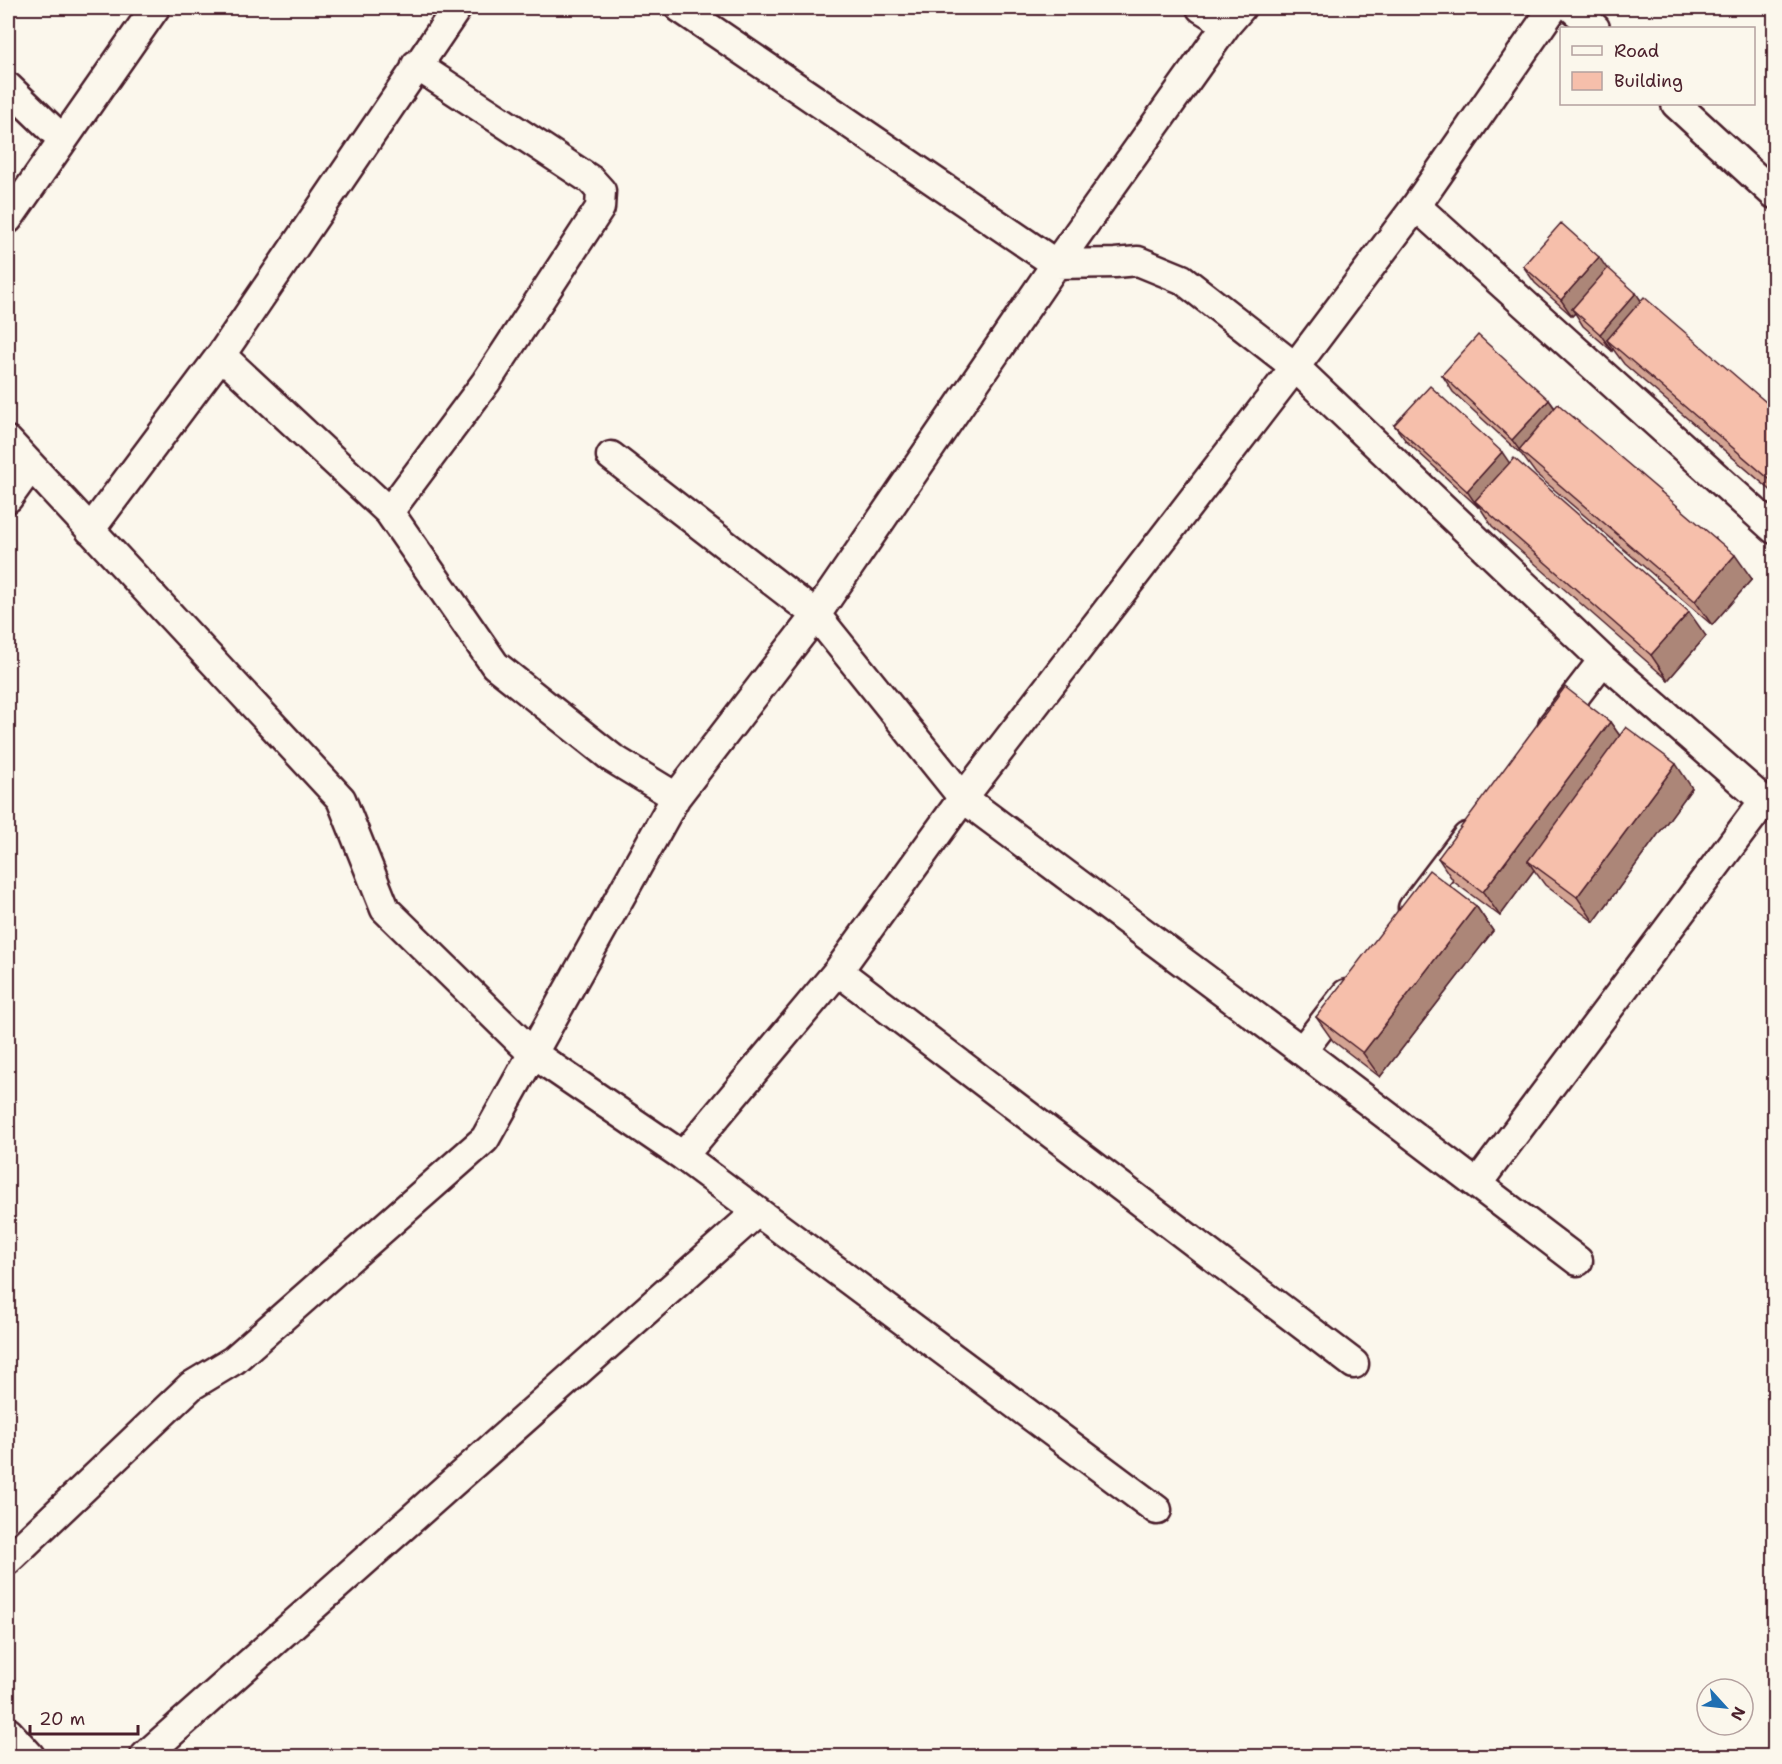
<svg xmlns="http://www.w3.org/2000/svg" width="1782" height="1764" font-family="'Shantell Sans',sans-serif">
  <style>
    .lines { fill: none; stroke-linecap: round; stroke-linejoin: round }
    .street-casing { stroke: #4a1f2b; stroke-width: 33 }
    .street { stroke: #fbf7ec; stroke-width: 28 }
    .wall { fill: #d4a493; stroke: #4a1f2b; stroke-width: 1.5 }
    .shaded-wall { fill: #ac8678; stroke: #4a1f2b; stroke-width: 1.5 }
    .building { fill: #f6bfab; stroke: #4a1f2b; stroke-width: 1.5 }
  </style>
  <rect width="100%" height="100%" fill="#fbf7ec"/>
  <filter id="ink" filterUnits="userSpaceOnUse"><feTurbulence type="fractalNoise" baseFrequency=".0167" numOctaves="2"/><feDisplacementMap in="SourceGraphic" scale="12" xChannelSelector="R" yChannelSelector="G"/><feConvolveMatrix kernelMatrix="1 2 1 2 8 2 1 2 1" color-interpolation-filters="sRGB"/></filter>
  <g filter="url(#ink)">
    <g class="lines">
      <defs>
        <path id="street" d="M680,8L1056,264L1115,263L1138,261L1182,279L1295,367L1603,660L1764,801L1477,1184
          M1201,8L1227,24
          M1572,8L1595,28
          M8,87L63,140
          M1676,104L1774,194
          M1416,206L1774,529
          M8,219L155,8
          M221,355L457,8
          M8,441L341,799L385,909L532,1053L683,1156L1157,1510
          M611,456L816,615L963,798L1302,1051L1578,1261
          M8,498L31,466
          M389,512L486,382L600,208L601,191L591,180L416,65
          M90,530L221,355L389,512L495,665L612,758L676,797
          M1553,725L1603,660
          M1413,908L1467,837
          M838,971L1354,1364
          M1302,1051L1346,994
          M683,1156L838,971L963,798L1295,367L1416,206L1553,8
          M8,1560L191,1386L234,1360L485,1139L676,797L816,615L1056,264L1227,24L1241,8
          M8,1732L30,1756
          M145,1756L757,1212"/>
      </defs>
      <use href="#street" class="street-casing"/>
      <use href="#street" class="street"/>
    </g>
    <path class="wall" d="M1523,266L1607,270L1641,300L1774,409V493L1624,364L1613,349L1612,351L1583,326L1575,313L1572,316L1535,283Z
      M1442,375L1549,400L1555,408L1752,579L1712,625L1536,474L1522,455L1453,392Z
      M1394,425L1510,463L1706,636L1668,680L1492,526L1479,506L1478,507L1406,441Z
      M1610,722L1620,736L1692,788L1594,922L1545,885L1534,870L1500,916L1454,882L1438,858Z
      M1476,906L1493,931L1380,1077L1333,1041L1316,1017Z"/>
    <path class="shaded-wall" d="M1599,257L1610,273L1572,309L1575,313L1572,316L1561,300Z
      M1636,293L1647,310L1607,340L1613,349L1612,351L1600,334Z
      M1549,400L1560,416L1520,451L1512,440Z
      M1502,452L1513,468L1475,501L1479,506L1478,507L1467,491Z
      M1735,555L1752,579L1712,625L1695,601Z
      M1689,612L1706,636L1668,680L1651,655Z
      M1610,722L1627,746L1528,861L1534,870L1500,916L1483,892Z
      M1676,764L1692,788L1594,922L1577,897Z
      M1476,906L1493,931L1380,1077L1363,1053Z"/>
    <path class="building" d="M1561,223L1599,257L1561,300L1523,266Z
      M1608,268L1636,293L1600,334L1572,309Z
      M1644,297L1774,409V483L1607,340Z
      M1478,335L1549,400L1512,440L1442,375Z
      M1430,386L1502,452L1467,491L1394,425Z
      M1558,404L1735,555L1695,601L1519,450Z
      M1514,458L1689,612L1651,655L1475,501Z
      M1565,687L1610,722L1483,892L1438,858Z
      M1626,727L1676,764L1577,897L1528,861Z
      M1429,870L1476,906L1363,1053L1316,1017Z"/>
  </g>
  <rect width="1782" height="1764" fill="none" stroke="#fbf7ec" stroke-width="30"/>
  <rect x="15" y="15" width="1752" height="1734" fill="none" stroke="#4a1f2b" stroke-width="2" filter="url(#ink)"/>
  <rect x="1560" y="27" width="195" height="78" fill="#fbf7ec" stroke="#b4a19f" stroke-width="1.5"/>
  <rect x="1572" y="46" width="30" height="9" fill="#fbf7ec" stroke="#b4a19f" stroke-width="1.5"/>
  <text x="1614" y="57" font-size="18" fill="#4a1f2b">Road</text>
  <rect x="1572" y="72" width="30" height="18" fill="#f6bfab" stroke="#b4a19f" stroke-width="1.5"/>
  <text x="1614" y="87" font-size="18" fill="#4a1f2b">Building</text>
  <g transform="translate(1725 1707) rotate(117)"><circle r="28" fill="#fbf7ec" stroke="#b4a19f" stroke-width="1.5"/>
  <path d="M0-4.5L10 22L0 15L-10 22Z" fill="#1f6fb2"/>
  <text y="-9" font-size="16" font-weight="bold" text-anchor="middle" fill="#4a1f2b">N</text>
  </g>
  <path d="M30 1725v9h108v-9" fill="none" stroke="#4a1f2b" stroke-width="3"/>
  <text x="39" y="1725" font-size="18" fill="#4a1f2b" stroke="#fbf7ec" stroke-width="4.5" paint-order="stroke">20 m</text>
</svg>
